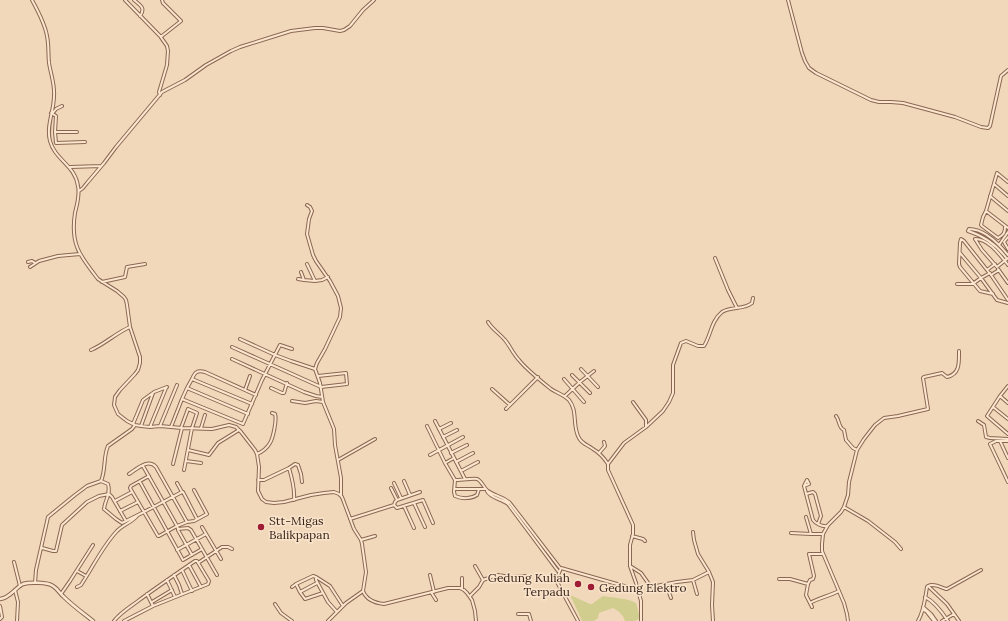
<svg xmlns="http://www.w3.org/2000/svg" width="1008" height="621" font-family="Lora,serif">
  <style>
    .green { fill: #d1cd8e }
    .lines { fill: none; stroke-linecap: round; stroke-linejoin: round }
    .minor-casing { stroke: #8a6753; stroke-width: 4 }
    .tertiary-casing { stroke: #8a6753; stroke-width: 4.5 }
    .minor { stroke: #fce7ce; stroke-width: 2 }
    .tertiary { stroke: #fce7ce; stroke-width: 2.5 }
    .poi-dot { fill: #9f1d34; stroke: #f9e4cb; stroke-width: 1.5 }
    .labels { text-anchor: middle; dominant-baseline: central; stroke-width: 3; stroke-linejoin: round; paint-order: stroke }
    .poi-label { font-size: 12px; fill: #38231a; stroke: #f9e4cb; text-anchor: start }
  </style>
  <rect width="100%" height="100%" fill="#f2d8ba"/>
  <path class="green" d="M568,594L590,604H592L603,596C614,598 627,598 636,603L640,618L635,621H625C623,615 619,611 613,608L599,613L598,618L594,621H582L572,599Z"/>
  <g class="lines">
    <defs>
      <path id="minor" d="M32,0C38,11 45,24 47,36C49,45 48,54 49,63C51,75 55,85 54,96C54,111 46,126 50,141C55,160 75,165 78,186C80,196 77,204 75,213C70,244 80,256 98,279L101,281L117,291L124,297L126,300L127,305L130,327L140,357V363L138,370L135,374L120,390L115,397L114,405L118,414L127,421L135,425L141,426L150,427L160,426L182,428L212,429L229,425L236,427L241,432L255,450L257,454L259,467L258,491L262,499L266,502L274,503L284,502L311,495L324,493L334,492L339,494L342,497L354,529L361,540L362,544L366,572L363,591C366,599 375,603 384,604L448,588H460L464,590L467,593L472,600L475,611L476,621
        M125,0L160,36L167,46L168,51L167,65L159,92L160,95
        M134,0C140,5 146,8 140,16
        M788,0L802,53L805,61L809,68L816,73L871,100L879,102H891L903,103L955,117L981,127L988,128L990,126L1001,76L1008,70
        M160,36H162L181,21L163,3L162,0
        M51,113L56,116L55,132L56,143L85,142
        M52,114L56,109L62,106
        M55,132H77
        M70,167L101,166
        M994,184L1008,196
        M79,191L83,188L87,183L104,163L116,147L162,92L185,80L206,65L231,51L240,47L291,31L315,28H323L340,31L344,30L350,26L363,10L374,0
        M990,196L1008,211
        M307,205L310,207L312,211L309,219L307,234L313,255L316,261L330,281L338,296L341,308L340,317L325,349L317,363L315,369L320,383L323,402L334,429L335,445L341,478V496
        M986,211L997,173L1008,182
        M1005,227C1005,232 1004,235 998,238L982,226L981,225L983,217L986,211L1008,228
        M969,229L968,231C984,236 997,245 1007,259
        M969,229C984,229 999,244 1008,255
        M1008,237L1004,242L1008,249
        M999,245L1008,232
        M960,253L981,278L997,300L1008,303
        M715,258L728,290L737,308
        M1008,258L997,267L982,250L975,239C989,239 1000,255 1008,265
        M28,262L32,261L35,263
        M307,264L315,281L322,280L328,277
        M995,264L987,270L991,275L999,270
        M30,267L39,261L58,256L80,254
        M998,269L1008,283
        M987,270L964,241L961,239L960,243L959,264L960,267L980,291L993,294
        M301,272L304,280L315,281
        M991,275L1008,300
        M298,279L304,280
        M102,282L125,277L127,267L145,264
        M974,283L981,278L990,273
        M957,284H974
        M488,322C492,329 500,334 505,340C510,346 513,354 519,360C527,370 541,381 551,389C557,393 564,395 569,400C578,411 572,426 579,438C582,444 588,445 593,449C600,453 604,458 608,464
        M240,339L275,355L291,361L315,369
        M232,347L321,387L347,384L346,373L318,376
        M91,350C105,344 116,333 130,327
        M232,359L304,392L316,396L322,397
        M581,369L598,387
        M572,375L590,393
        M192,379C195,372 197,370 205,372L256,395
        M564,379L584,402
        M1008,386L1000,396L987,416L1008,434
        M187,388L182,399L243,424L262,380L280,345L292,349
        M271,388L282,393H284L287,383
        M492,389L510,405
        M245,390L250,376
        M565,396L580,382L594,371
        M1000,396L1008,403
        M292,401L305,403L316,401L323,402
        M633,402L646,420V427
        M993,407L1008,419
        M506,409L538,377
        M248,414L187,388L192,379L252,404
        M836,416C840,421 838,427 844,430L846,440L853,448L857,450
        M435,421L465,479
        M978,421L984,425L986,437L990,438L1008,439
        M133,424L143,400L154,392L167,387
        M141,426L153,393
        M160,426L177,385
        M427,426L445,463
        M150,427L166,388
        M171,427L182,399
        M181,428L188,409L197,413L192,428L184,470
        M201,428L205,415
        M439,429L451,423
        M443,437L457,430
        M1000,441L1008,458
        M1008,441H996L990,444L1008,482
        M188,450L209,455L218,443L239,430
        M451,453L467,445
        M599,453L605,446L604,442
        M257,454C262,452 267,448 270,443C273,438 277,420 275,414L272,413
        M430,455L463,437
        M454,458L445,463L455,480L454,492L455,496C462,499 471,499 477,495L479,489
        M338,460L375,439
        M186,461L201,463
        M456,462L473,453
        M173,464L182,428
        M143,466L177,526L159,536H158L130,488L131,486L149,476
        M289,468L295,464L298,465L301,474L302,482
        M461,471L478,462
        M129,474C137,469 148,458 156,467L187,522L177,526
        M258,480H264L289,468C292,478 295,489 294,500
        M455,480C460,480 474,478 477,479C481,480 484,488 488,491C495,496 504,497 510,503L560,568
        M101,481C106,470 103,457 108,446L132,429L135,425
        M404,481L410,495
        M140,482L183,560L202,549
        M394,483L401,498
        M804,486L809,484L807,480L804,486L813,520C815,523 822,527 827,526
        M391,488L397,500
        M455,489H485
        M487,491C490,498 502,499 508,504L558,571
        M183,492L197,519
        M109,494L112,497L126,521
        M806,494L813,492L815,494L821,516L818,524
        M115,501L132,492
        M414,503L425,527
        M394,505L395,502L397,500L420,492
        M404,506L414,528
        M844,507L868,521L895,542L901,549
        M120,511L138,502
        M806,517L811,534
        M350,519L394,505L397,508L423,500L433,523
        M187,522L194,521L207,514L194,490
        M177,526L178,529L188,528L191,530L217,575
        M202,527L221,559
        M178,530L192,555
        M693,532L694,540L698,554L709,572L713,582L712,605L713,621
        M791,533L811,534H823
        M632,536L643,539L645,541
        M361,540L375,536
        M42,548L53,551H56L62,525L87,502L99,496L109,494
        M177,550L206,534
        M14,562L20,586
        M198,563L222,547H228L232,549
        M189,565L201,587
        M630,566L641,573L651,587L677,582L693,580L709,572
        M182,570L192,591
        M77,571L86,576
        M174,575L179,585L182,594
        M430,575L434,592
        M779,579H790L808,584
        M167,580L175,597
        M483,580L497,575L512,577L525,576
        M693,580L697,594
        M35,583L36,570L48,517L75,495L87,486L101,481L108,484C111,495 105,499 104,509L116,519L122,523L144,512L182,492L177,483
        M296,584L300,592L317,583
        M666,584L671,598
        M928,586C933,583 940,587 946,589H947L981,570
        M77,587L81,585C93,567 102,547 117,531C123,525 132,522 137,516
        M292,587L296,584L313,576L316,577
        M462,589V578
        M15,590L18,602L17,621
        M300,592L305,599L323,593
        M431,592L436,600
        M61,594L70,581L93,545
        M147,594L153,606
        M470,596L479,587L483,580L475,566
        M925,597C935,602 942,612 948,621
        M152,602L172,590
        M810,603C819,598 829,596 839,591
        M275,604L281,613L292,621
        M0,606L2,617L0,619
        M812,607L806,595L808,584L810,580L813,579L814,576L809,554H823
        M923,607L931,614L936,621
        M923,610L926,611L934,621
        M337,612L328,602L316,580V577L330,586L343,606
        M518,614H529L531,621
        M114,621C120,613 130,607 138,601C157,587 176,574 195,561H197L209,581L208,584L153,606L124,621
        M328,621L346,603L363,591
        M578,621L557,582V578L561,568L638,590
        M641,621V601L636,583L630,566V545L633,534V525L608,470V464L624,443L646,427L663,411L669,402L673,393V365L681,343L686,341L698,346H704C711,335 711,321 722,312C731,306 744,310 752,303L753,298
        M848,621L847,614L844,603L822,551V544L823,534L828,525L841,512L844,507L848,495L849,482L857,450L864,439L875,425L884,418L898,416L928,409L923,378L924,377L942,373L947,377C960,374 959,363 959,351
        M918,621C924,611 925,599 927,587L928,586L947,604L959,621
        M942,621L954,614"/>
      <path id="tertiary" d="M0,599C10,598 15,588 23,584C29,582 48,582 53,586C58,589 60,594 64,597C73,606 83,613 93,621"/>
    </defs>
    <use href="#minor" class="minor-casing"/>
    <use href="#tertiary" class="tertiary-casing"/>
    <use href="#minor" class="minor"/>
    <use href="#tertiary" class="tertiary"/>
  </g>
  <g class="poi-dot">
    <circle cx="261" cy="527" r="4"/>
    <circle cx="578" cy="584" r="4"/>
    <circle cx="591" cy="587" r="4"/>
  </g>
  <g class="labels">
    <g class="poi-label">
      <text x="269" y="520">Stt-Migas<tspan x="269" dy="14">Balikpapan</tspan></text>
      <text x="570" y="577" text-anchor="end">Gedung Kuliah<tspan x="570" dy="14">Terpadu</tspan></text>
      <text x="599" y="587">Gedung Elektro</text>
    </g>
  </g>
</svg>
